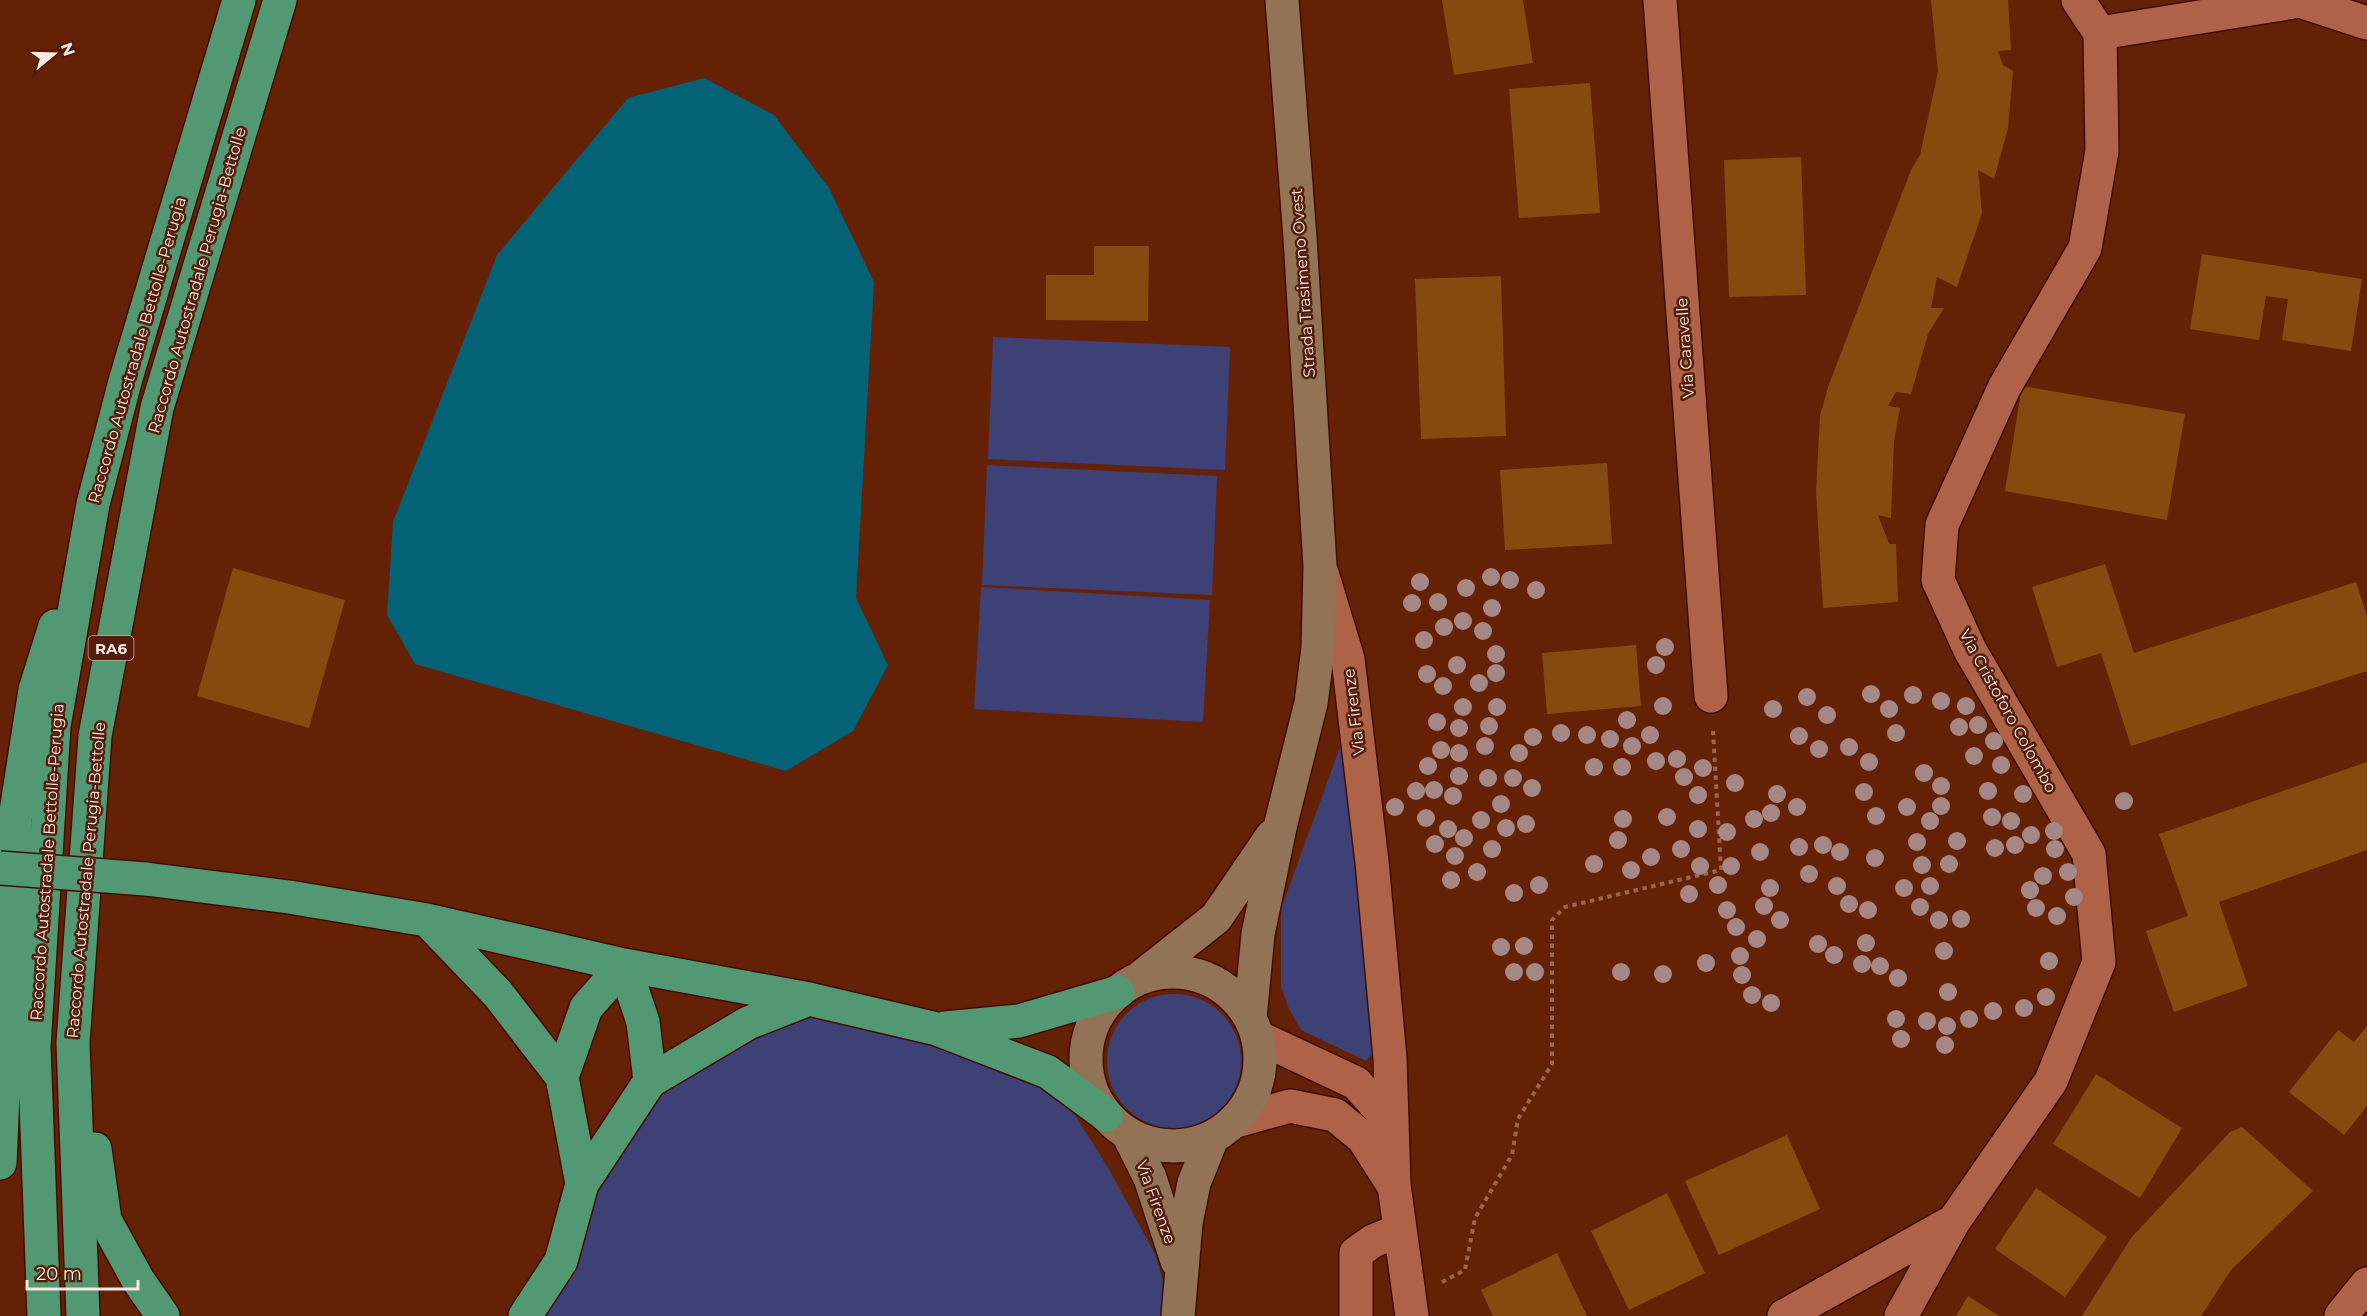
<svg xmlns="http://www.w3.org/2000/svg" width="2367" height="1316" font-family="Montserrat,sans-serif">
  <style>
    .green { fill: #3e4175 }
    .water { fill: #046276 }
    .building { fill: #864a0e }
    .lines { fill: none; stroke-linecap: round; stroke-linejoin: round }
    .minor-casing { stroke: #400d00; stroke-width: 36 }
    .secondary-casing { stroke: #400d00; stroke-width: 36 }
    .motorway-casing { stroke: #400d00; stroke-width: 36 }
    .path { stroke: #986550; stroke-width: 4; stroke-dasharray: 4.5 4.5; stroke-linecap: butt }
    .minor { stroke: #ae6349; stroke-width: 33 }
    .secondary { stroke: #927356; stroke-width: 33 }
    .motorway { stroke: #519873; stroke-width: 33 }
    .motorway-bridge-casing { stroke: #400d00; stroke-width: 36; stroke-linecap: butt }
    .motorway-bridge { stroke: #519873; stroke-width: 33 }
    .tree { fill: #a58786 }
    .labels { text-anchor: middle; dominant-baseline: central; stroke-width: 5; stroke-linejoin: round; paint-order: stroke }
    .shield { fill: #521d0a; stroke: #c8aba1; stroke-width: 1.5 }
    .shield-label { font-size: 15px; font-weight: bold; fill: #fae8e2 }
    .street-label { font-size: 16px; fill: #fae8e2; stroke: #521d0a }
  </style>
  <rect width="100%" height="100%" fill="#652105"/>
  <path class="green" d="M993,337L1230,347L1225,470L988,459Z
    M987,465L1217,476L1212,595L982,585Z
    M981,587L1210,600L1203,722L974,709Z
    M1343,739L1375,1050L1366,1061L1301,1030L1289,1009L1281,987V909Z
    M1107 1061a67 67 0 1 1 134 0a67 67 0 1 1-134 0Z
    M809,999L1048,1072L1110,1171L1155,1254L1173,1316H525L650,1081Z"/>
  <path class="water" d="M704,78L774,115L829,188L874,282L856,598L888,665L853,731L786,771L415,664L387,615L393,522L497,255L628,98Z"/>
  <path class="building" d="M1442,0H1523L1533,63L1454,75Z
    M1931,0H2008L2011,50L1998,51L2003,65L2013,71L2008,128L1994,179L1978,170L1982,213L1957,287L1937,277L1931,308H1944L1928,334L1911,394L1896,392L1888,406L1900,408L1894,441L1891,518L1878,515L1889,544H1896L1898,602L1823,608L1816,491L1820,416L1828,387L1911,170L1920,155L1938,72Z
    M1590,83L1600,213L1519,218L1509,89Z
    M1801,157L1806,295L1729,297L1724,160Z
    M1094,246H1149L1148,321L1046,320V275H1094Z
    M2202,254L2362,279L2351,351L2282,340L2288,299L2266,296L2259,340L2190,329Z
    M1501,276L1506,436L1421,439L1415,279Z
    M2022,386L2185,414L2167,520L2005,491Z
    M1607,463L1612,544L1505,550L1500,470Z
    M2105,564L2134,653L2356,582L2367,616V671L2131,746L2101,653L2057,667L2032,587Z
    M233,568L345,600L309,728L197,696Z
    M1636,645L1641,706L1547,714L1542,653Z
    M2367,762V850L2219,902L2248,986L2174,1012L2146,931L2188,916L2159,834Z
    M2367,1026V1106L2344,1135L2289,1092L2338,1030L2354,1042Z
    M2096,1074L2182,1128L2140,1198L2053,1144Z
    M2242,1127L2313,1191L2231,1270L2201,1316H2082L2131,1238L2230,1132Z
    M1787,1135L1820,1209L1719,1255L1685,1181Z
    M2036,1188L2107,1237L2065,1297L1995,1249Z
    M1667,1193L1705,1273L1629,1310L1591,1231Z
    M1557,1253L1587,1316H1493L1481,1290Z
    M1968,1296L1999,1316H1956Z"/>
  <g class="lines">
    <defs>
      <path id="minor" d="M1660,0L1711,696
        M2078,0L2100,33
        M2100,33L2300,1L2367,23
        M1322,573L1348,659L1372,862L1390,1058L1394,1185L1412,1316
        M1258,1037L1356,1083L1391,1122
        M1236,1121L1290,1106L1335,1115L1363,1138L1391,1182
        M1356,1316V1253L1373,1241L1400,1230
        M1784,1316L1954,1221
        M1901,1316L1954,1221L2051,1081L2099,962L2089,854L1970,650L1938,580L1942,525L2004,388L2085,248L2102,151L2100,33
        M2341,1316L2367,1284"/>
      <path id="secondary" d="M1086 1059a87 87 0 1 1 174 0a87 87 0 1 1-174 0Z
        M1141,977L1216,918L1272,836
        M1250,1018L1258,934L1281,823L1311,703L1318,648L1320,566L1300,238L1282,0
        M1128,1134L1150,1178L1177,1261
        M1178,1316L1186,1223L1194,1183L1212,1138"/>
      <path id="motorway" d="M146,879L289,897L427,920L624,965L809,999L937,1029L1048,1072L1106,1115
        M427,920L498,994L562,1077L582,1184
        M624,965L643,1022L650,1081
        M945,1028L1019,1021L1118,992
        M562,1077L586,1008L624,965
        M95,1149L105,1220L138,1280L163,1316
        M0,1163L15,818L35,690L55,626
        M44,1316L34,1047L54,726L93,504L126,378L239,0
        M83,1316L73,1043L95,736L157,408L280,0
        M525,1316L561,1261L582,1184L650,1081L748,1023L809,999"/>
    </defs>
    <use href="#minor" class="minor-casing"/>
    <use href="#secondary" class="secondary-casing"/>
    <use href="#motorway" class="motorway-casing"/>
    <path class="path" d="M1442,1282L1465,1270L1475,1218L1512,1155L1518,1119L1552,1064V920L1565,907L1721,870L1713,731"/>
    <use href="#minor" class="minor"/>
    <use href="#secondary" class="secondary"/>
    <use href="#motorway" class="motorway"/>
    <defs>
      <path id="motorway-bridge" d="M0,868L146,879"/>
    </defs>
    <use href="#motorway-bridge" class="motorway-bridge-casing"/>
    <use href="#motorway-bridge" class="motorway-bridge"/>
  </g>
  <g class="tree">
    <circle cx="1491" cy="577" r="9"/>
    <circle cx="1510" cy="580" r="9"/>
    <circle cx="1420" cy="582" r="9"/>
    <circle cx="1466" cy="588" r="9"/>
    <circle cx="1536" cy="590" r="9"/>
    <circle cx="1438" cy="602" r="9"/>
    <circle cx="1412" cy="603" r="9"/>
    <circle cx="1492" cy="608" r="9"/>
    <circle cx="1463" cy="621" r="9"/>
    <circle cx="1444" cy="627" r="9"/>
    <circle cx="1483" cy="631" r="9"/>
    <circle cx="1424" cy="640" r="9"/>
    <circle cx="1665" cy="647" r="9"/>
    <circle cx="1496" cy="654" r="9"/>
    <circle cx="1457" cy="665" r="9"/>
    <circle cx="1656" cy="665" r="9"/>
    <circle cx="1496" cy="673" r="9"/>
    <circle cx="1427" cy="674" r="9"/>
    <circle cx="1479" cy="683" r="9"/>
    <circle cx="1443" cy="686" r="9"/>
    <circle cx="1871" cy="694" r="9"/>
    <circle cx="1913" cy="695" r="9"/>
    <circle cx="1807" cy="697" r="9"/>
    <circle cx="1941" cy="701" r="9"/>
    <circle cx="1663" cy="706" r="9"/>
    <circle cx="1966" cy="706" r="9"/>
    <circle cx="1463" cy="707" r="9"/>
    <circle cx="1497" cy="707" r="9"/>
    <circle cx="1773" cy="709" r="9"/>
    <circle cx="1889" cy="709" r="9"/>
    <circle cx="1827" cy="715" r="9"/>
    <circle cx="1627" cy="720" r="9"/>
    <circle cx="1437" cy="722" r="9"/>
    <circle cx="1978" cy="725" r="9"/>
    <circle cx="1489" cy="726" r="9"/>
    <circle cx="1959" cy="727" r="9"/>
    <circle cx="1459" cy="728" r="9"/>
    <circle cx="1561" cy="733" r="9"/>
    <circle cx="1896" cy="733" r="9"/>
    <circle cx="1587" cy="735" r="9"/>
    <circle cx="1650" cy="735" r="9"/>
    <circle cx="1799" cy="736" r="9"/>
    <circle cx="1533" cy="737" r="9"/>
    <circle cx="1610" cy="739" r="9"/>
    <circle cx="1994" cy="741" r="9"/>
    <circle cx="1485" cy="746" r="9"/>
    <circle cx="1632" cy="746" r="9"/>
    <circle cx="1849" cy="747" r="9"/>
    <circle cx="1819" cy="749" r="9"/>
    <circle cx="1441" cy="750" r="9"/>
    <circle cx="1459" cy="753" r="9"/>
    <circle cx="1519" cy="753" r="9"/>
    <circle cx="1974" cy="756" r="9"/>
    <circle cx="1677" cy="759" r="9"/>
    <circle cx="1656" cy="761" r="9"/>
    <circle cx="1869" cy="762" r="9"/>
    <circle cx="2001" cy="765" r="9"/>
    <circle cx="1428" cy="766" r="9"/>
    <circle cx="1594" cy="767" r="9"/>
    <circle cx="1622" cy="767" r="9"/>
    <circle cx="1703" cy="768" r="9"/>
    <circle cx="1924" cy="773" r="9"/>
    <circle cx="1459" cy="776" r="9"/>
    <circle cx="1684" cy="777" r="9"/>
    <circle cx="1488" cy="778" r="9"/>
    <circle cx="1513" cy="778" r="9"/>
    <circle cx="1735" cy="783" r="9"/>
    <circle cx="1941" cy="786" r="9"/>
    <circle cx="1532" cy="788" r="9"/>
    <circle cx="1434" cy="790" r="9"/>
    <circle cx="1416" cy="791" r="9"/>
    <circle cx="1988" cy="791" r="9"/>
    <circle cx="1864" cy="792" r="9"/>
    <circle cx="1777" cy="794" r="9"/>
    <circle cx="2023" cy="794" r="9"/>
    <circle cx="1698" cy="795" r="9"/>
    <circle cx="1453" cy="796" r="9"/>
    <circle cx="2124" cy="801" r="9"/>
    <circle cx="1501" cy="804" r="9"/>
    <circle cx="1941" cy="806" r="9"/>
    <circle cx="1395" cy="807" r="9"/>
    <circle cx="1797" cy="807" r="9"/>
    <circle cx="1907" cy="807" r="9"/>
    <circle cx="1771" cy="813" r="9"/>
    <circle cx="1876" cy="816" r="9"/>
    <circle cx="1667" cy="817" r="9"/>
    <circle cx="1992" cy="817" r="9"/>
    <circle cx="1426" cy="818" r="9"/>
    <circle cx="1623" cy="819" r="9"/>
    <circle cx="1754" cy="819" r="9"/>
    <circle cx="1481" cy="820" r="9"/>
    <circle cx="1930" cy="821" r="9"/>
    <circle cx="2011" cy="821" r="9"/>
    <circle cx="1526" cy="824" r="9"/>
    <circle cx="1506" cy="828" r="9"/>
    <circle cx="1448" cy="829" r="9"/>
    <circle cx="1698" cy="829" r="9"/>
    <circle cx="2054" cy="831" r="9"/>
    <circle cx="1727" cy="832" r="9"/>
    <circle cx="2031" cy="835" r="9"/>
    <circle cx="1464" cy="838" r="9"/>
    <circle cx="1618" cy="840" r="9"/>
    <circle cx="1957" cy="841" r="9"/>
    <circle cx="1917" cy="842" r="9"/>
    <circle cx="1435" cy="844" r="9"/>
    <circle cx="1823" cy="845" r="9"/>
    <circle cx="2015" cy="845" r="9"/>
    <circle cx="1799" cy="847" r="9"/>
    <circle cx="1995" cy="848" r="9"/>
    <circle cx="1492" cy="849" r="9"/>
    <circle cx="1681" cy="849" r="9"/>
    <circle cx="2055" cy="849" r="9"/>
    <circle cx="1760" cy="852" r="9"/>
    <circle cx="1840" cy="852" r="9"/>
    <circle cx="1455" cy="856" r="9"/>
    <circle cx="1651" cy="857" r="9"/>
    <circle cx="1875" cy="858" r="9"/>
    <circle cx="1594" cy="864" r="9"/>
    <circle cx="1949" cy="864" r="9"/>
    <circle cx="1922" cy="865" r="9"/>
    <circle cx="1700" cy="866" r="9"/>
    <circle cx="1731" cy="866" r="9"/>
    <circle cx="1631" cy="870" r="9"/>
    <circle cx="1477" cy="872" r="9"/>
    <circle cx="2068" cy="872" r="9"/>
    <circle cx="1809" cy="874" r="9"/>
    <circle cx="2043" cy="876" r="9"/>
    <circle cx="1451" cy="880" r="9"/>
    <circle cx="1539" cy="885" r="9"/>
    <circle cx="1718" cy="885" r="9"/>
    <circle cx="1837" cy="886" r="9"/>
    <circle cx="1930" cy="886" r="9"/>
    <circle cx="1770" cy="888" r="9"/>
    <circle cx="1904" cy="888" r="9"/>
    <circle cx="2030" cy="890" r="9"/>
    <circle cx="1514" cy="893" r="9"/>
    <circle cx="1689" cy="894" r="9"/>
    <circle cx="2074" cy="897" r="9"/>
    <circle cx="1849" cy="904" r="9"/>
    <circle cx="1764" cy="906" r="9"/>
    <circle cx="1920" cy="907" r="9"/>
    <circle cx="2036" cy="908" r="9"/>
    <circle cx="1727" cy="910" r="9"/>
    <circle cx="1868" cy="910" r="9"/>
    <circle cx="2057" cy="916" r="9"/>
    <circle cx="1961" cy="919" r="9"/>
    <circle cx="1780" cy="920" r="9"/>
    <circle cx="1939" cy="920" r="9"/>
    <circle cx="1736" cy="927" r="9"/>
    <circle cx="1757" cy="939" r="9"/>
    <circle cx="1866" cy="943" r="9"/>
    <circle cx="1818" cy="944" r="9"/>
    <circle cx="1524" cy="946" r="9"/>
    <circle cx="1501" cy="947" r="9"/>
    <circle cx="1944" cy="951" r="9"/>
    <circle cx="1834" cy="955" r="9"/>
    <circle cx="1740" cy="956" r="9"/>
    <circle cx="2049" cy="961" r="9"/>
    <circle cx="1706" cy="963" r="9"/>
    <circle cx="1862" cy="964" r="9"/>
    <circle cx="1880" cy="966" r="9"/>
    <circle cx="1514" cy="972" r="9"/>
    <circle cx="1535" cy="972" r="9"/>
    <circle cx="1621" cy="972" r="9"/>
    <circle cx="1663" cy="974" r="9"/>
    <circle cx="1742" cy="975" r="9"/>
    <circle cx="1898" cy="978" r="9"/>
    <circle cx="1948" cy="992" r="9"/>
    <circle cx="1752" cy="995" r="9"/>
    <circle cx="2046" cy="997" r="9"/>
    <circle cx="1771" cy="1003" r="9"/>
    <circle cx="2024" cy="1008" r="9"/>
    <circle cx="1993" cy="1011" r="9"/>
    <circle cx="1896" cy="1019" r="9"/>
    <circle cx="1969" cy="1019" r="9"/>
    <circle cx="1927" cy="1021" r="9"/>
    <circle cx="1947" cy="1026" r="9"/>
    <circle cx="1901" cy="1039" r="9"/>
    <circle cx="1945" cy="1045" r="9"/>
  </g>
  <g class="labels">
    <rect class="shield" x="88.5" y="636" width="45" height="24" rx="4.5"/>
    <g class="shield-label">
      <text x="111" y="648">RA6</text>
    </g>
    <g class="street-label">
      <text transform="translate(197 280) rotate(-74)">Raccordo Autostradale Perugia-Bettolle</text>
      <text transform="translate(1303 283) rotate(-94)">Strada Trasimeno Ovest</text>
      <text transform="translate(1685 348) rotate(-94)">Via Caravelle</text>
      <text transform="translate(137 350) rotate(-74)">Raccordo Autostradale Bettolle-Perugia</text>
      <text transform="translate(2008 711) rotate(61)">Via Cristoforo Colombo</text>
      <text transform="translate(1354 712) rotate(-97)">Via Firenze</text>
      <text transform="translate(47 862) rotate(-86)">Raccordo Autostradale Bettolle-Perugia</text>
      <text transform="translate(86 880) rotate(-85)">Raccordo Autostradale Perugia-Bettolle</text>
      <text transform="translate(1156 1202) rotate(70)">Via Firenze</text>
    </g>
  </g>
  <g transform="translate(54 54) rotate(71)" stroke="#521d0a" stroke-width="4.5" paint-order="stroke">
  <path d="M0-4.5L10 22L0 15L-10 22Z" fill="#fae8e2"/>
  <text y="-9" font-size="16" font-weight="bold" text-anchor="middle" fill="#fae8e2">N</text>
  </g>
  <path d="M27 1280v9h111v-9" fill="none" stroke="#fae8e2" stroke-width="3"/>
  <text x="36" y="1280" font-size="18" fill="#fae8e2" stroke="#521d0a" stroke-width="4.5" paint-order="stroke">20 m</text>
</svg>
